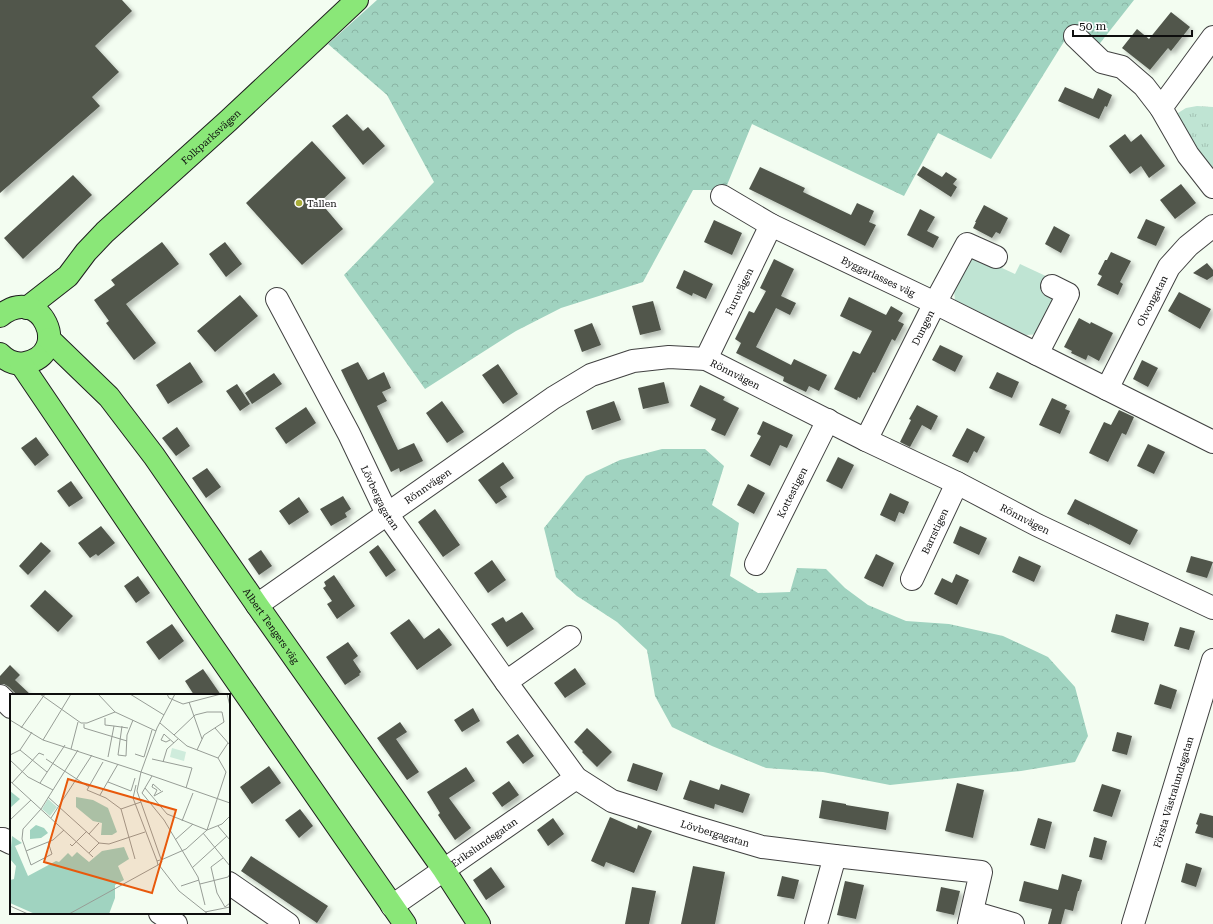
<svg xmlns="http://www.w3.org/2000/svg" width="1213" height="924" font-family="'Roboto Serif',serif">
  <style>
    .grass { fill: url(#grass-tufts) }
    .forest { fill: url(#forest-crowns) }
    .park { fill: #bfe4d3 }
    .building { fill: #51564c; filter: url(#shadow) }
    .lines { fill: none; stroke-linecap: round; stroke-linejoin: round }
    .minor-casing { stroke: #414141; stroke-width: 24 }
    .major-casing { stroke: #1f1f1f; stroke-width: 24 }
    .minor { stroke: #fff; stroke-width: 22 }
    .major { stroke: #8ae778; stroke-width: 22 }
    .poi-dot { fill: #a9ad38; stroke: #fff; stroke-width: 1.5 }
    .labels { text-anchor: middle; dominant-baseline: central; stroke-width: 4; stroke-linejoin: round; paint-order: stroke }
    .street-label { font-size: 10px; fill: #0e0e0e; stroke: #fff }
    .poi-label { font-size: 10px; fill: #0e0e0e; stroke: #fff; text-anchor: start }
    .inset-road { fill: none; stroke: #979d96; stroke-width: 1 }
    .view { fill: #e8590c; fill-opacity: 0.15; stroke: #e8590c; stroke-width: 2 }
    .inset-edge { fill: none; stroke: #0e0e0e; stroke-width: 2 }
  </style>
  <defs>
    <pattern id="grass-tufts" width="24" height="20" patternUnits="userSpaceOnUse"><rect width="24" height="20" fill="#bfe4d3"/><path d="M3 7l-1-3M5 7V3M7 7l1-3M15 17l-1-3M17 17v-4M19 17l1-3" fill="none" stroke="#a3c2b4"/></pattern>
    <pattern id="forest-crowns" width="20" height="18" patternUnits="userSpaceOnUse"><rect width="20" height="18" fill="#a0d3c0"/><path d="M2 6a3 3 0 1 1 6 0M12 15a3 3 0 1 1 6 0" fill="none" stroke="#89b4a4"/></pattern>
    <filter id="shadow"><feDropShadow dx="3.5" dy="3.5" stdDeviation="2" flood-color="#0004"/></filter>
  </defs>
  <rect width="100%" height="100%" fill="#f3fdf1"/>
  <path class="grass" d="M1197,106L1213,107V169L1178,122V113L1186,108Z"/>
  <path class="forest" d="M377,0H1134L1097,47L1065,40L991,159L938,133L904,196L752,124L725,190H693L643,282L561,308L516,331L425,389L344,275L434,182L387,95L328,44Z
    M662,449H705L724,466L712,505L739,523L730,576L758,593L790,592L797,568L826,569L845,588L868,605L906,621L949,624L1003,636L1048,657L1075,687L1088,736L1075,762L1021,771L890,785L823,772L766,768L712,746L672,727L655,696L647,650L617,622L577,596L556,577L544,528L586,476L620,460Z"/>
  <path class="park" d="M972,254L1015,274L1020,264L1050,278L1056,298L1039,334L1026,335L955,300L954,291Z"/>
  <path class="building" d="M0,0H122L132,11L95,46L119,72L92,97L100,106L0,193Z
    M1171,12L1190,27L1171,51L1168,48L1150,70L1122,48L1137,29L1149,39Z
    M1065,87L1093,99L1098,88L1112,95L1107,107L1105,106L1099,119L1058,101Z
    M347,114L363,131L368,127L385,146L363,165L332,126Z
    M1125,134L1131,142L1141,134L1165,166L1149,178L1141,166L1130,174L1109,146Z
    M312,141L346,178L320,202L343,229L302,265L246,203Z
    M923,166L942,177L946,172L957,179L953,184L957,187L951,197L917,175Z
    M760,167L805,188L803,192L851,215L857,203L874,211L869,222L876,225L865,246L749,189Z
    M73,175L92,195L23,259L4,238Z
    M1181,184L1196,203L1175,219L1160,200Z
    M984,205L1008,218L1000,234L996,232L992,238L973,228L976,222H975Z
    M920,209L935,217L927,231L939,237L933,248L907,235Z
    M1146,219L1165,227L1156,246L1137,238Z
    M714,220L742,233L732,255L704,242Z
    M1054,226L1070,235L1061,253L1045,244Z
    M162,242L179,264L126,304L156,343L134,360L106,323L109,321L94,300L115,285L111,280Z
    M225,242L242,264L226,277L209,254Z
    M1111,252L1131,261L1120,282L1123,284L1118,295L1097,285L1102,276L1098,274L1105,260H1107Z
    M774,259L794,269L781,296L796,303L790,315L776,308L756,347L791,365L794,359L827,375L819,391L809,386L806,392L783,381L784,377L736,353L741,343L735,339L749,311L754,313L766,291L760,288Z
    M1207,263L1213,270V276L1207,280L1193,273Z
    M684,270L713,284L706,299L693,293L692,296L676,288Z
    M1179,292L1211,309L1200,329L1168,311Z
    M240,295L258,316L215,352L197,331Z
    M849,297L886,315L891,306L903,313L898,321L904,324L895,341L892,339L875,373L873,372L860,398L858,397L857,400L834,389L853,351L860,354L872,331L840,316Z
    M653,301L661,330L640,335L632,306Z
    M1079,318L1090,324L1091,322L1113,333L1099,361L1088,355L1086,360L1071,353L1072,351L1064,347Z
    M592,323L601,345L582,352L574,330Z
    M940,345L963,356L955,372L932,360Z
    M1142,360L1158,368L1148,387L1133,379Z
    M190,362L203,382L168,404L156,385Z
    M358,362L368,380L384,372L391,388L382,392L387,401L377,406L398,450L414,443L423,461L400,472L399,468L391,472L341,370Z
    M498,364L518,394L503,404L482,375Z
    M997,372L1019,382L1012,398L989,388Z
    M274,373L282,384L252,404L245,393Z
    M664,382L669,403L643,409L638,388Z
    M237,384L250,404L240,411L226,391Z
    M700,385L725,397L723,400L739,408L725,436L711,430L716,419L690,406Z
    M1052,398L1067,405L1065,409L1070,411L1060,434L1039,425Z
    M442,401L464,432L447,443L426,413Z
    M614,401L621,420L592,430L586,411Z
    M917,405L938,416L931,430L922,425L910,447L900,442L911,420L909,419Z
    M306,407L316,423L286,444L275,428Z
    M1119,410L1134,417L1126,435L1122,433L1108,462L1089,453L1104,422L1111,425Z
    M763,421L793,435L787,448L780,445L770,466L750,456L761,436L757,434Z
    M177,427L190,446L176,456L162,438Z
    M967,428L985,437L977,453L974,451L968,463L952,456Z
    M36,437L49,455L35,466L21,448Z
    M1148,444L1165,452L1154,474L1137,466Z
    M838,457L854,465L842,489L826,481Z
    M503,462L514,478L500,487L507,497L496,504L478,480Z
    M207,468L221,487L206,498L192,478Z
    M71,481L83,498L69,507L57,491Z
    M748,484L765,493L754,514L737,505Z
    M890,493L909,502L904,514L899,512L895,522L880,515Z
    M343,496L351,509L345,513L347,517L331,526L320,509Z
    M299,497L309,512L289,525L279,511Z
    M1075,499L1138,530L1130,545L1089,524V525L1067,514Z
    M435,509L460,545L443,557L418,522Z
    M101,526L115,543L98,556L96,554L90,558L78,543Z
    M960,526L987,538L979,555L953,543Z
    M41,542L51,551L28,575L19,566Z
    M378,545L396,570L386,577L369,552Z
    M261,550L272,566L259,575L248,559Z
    M876,554L894,563L883,587L864,578Z
    M1019,556L1041,566L1034,582L1012,572Z
    M1191,556L1213,562L1207,578L1186,572Z
    M492,560L506,580L488,593L474,573Z
    M956,574L969,580L957,605L934,594L942,578L952,583Z
    M334,575L355,606L337,619L327,604L332,601L323,588L326,586L324,582Z
    M138,576L150,593L136,603L124,586Z
    M45,590L73,616L58,632L30,606Z
    M522,612L534,629L507,647L491,624L503,617L506,622Z
    M1116,614L1149,623L1144,641L1111,632Z
    M409,619L424,639L439,628L452,645L417,670L390,633Z
    M172,624L184,641L159,660L146,642Z
    M1180,627L1195,631L1189,650L1174,646Z
    M348,642L358,656L353,660L361,672L359,674L360,675L345,685L326,657Z
    M10,665L20,675L15,680L31,695H17L9,687L4,684H0V676Z
    M575,668L586,684L565,698L554,683Z
    M203,669L221,695H194L185,681Z
    M1160,684L1177,690L1171,709L1154,704Z
    M473,708L480,721L462,732L454,720Z
    M400,722L407,732L396,739L419,772L407,780L377,738Z
    M587,728L612,752L597,767L582,752L583,751L574,742Z
    M1117,732L1132,736L1127,755L1112,751Z
    M518,734L534,756L523,764L506,742Z
    M633,763L663,773L657,791L627,781Z
    M269,766L281,783L252,804L240,787Z
    M466,767L475,781L449,798L471,828L455,840L438,815L440,813L427,792Z
    M690,780L719,790L721,784L750,794L743,813L715,804L714,809L683,799Z
    M509,781L519,795L502,807L492,793Z
    M957,783L984,790L973,838L945,831Z
    M1102,784L1121,790L1112,817L1093,811Z
    M822,800L846,804V805L889,812L886,830L819,818Z
    M300,809L313,826L299,838L285,820Z
    M1200,813L1213,816V838L1195,833L1198,825L1196,824Z
    M610,817L637,829L638,825L652,831L634,873L606,862L604,867L591,861Z
    M553,818L564,834L548,846L537,830Z
    M1038,818L1052,822L1045,849L1030,845Z
    M1094,837L1107,841L1102,860L1089,857Z
    M251,856L328,906L317,923L241,871Z
    M1186,863L1202,868L1196,887L1181,882Z
    M693,866L725,872L715,924H681Z
    M491,867L505,887L486,900L473,880Z
    M1062,874L1082,880L1079,891H1078L1073,911L1065,909L1061,924H1048L1052,909L1019,901L1024,881L1058,890Z
    M782,876L799,880L794,899L777,896Z
    M845,881L864,885L856,919L837,915Z
    M632,887L656,891L649,924H625Z
    M941,887L960,891L954,915L936,911Z"/>
  <g class="lines">
    <defs>
      <g id="minor">
        <path d="M1075,36L1102,62L1122,67L1144,86L1161,108"/>
        <path d="M1213,37L1161,108L1188,155L1213,187"/>
        <path id="s1" d="M722,196L771,225L935,303L1213,442"/>
        <path id="s2" d="M277,299L349,434L387,514L506,682L576,778L612,801L691,826L762,847L835,856L981,872L969,924"/>
        <path d="M1037,354L1068,294L1052,286"/>
        <path id="s3" d="M706,359L771,225"/>
        <path id="s4" d="M1107,389L1169,267L1188,246L1213,226"/>
        <path id="s5" d="M866,440L935,303L967,244L996,257"/>
        <path id="s6" d="M756,564L828,420"/>
        <path id="s7" d="M912,579L957,483"/>
        <path id="s8" d="M257,605L553,398L591,375L633,361L669,357L706,359L866,440L957,483L1037,525L1213,608"/>
        <path d="M506,682L570,637"/>
        <path d="M0,696L11,707"/>
        <path d="M0,839H3L11,843"/>
        <path d="M229,883L288,924"/>
        <path id="s9" d="M392,906L576,778"/>
        <path d="M972,912L1013,924"/>
        <path d="M160,913L176,924"/>
        <path d="M816,924L835,856"/>
        <path id="s10" d="M1133,924L1213,660"/>
      </g>
      <g id="major">
        <path id="s11" d="M27,308L68,276L86,252L105,232L228,121L357,0"/>
        <path d="M0,316C41,282 73,354 25,363C15,365 7,361 0,354"/>
        <path id="s12" d="M49,339L109,397L154,456L257,605L444,870L479,924"/>
        <path d="M21,364L195,621L405,924"/>
      </g>
    </defs>
    <use href="#minor" class="minor-casing"/>
    <use href="#major" class="major-casing"/>
    <use href="#minor" class="minor"/>
    <use href="#major" class="major"/>
  </g>
  <circle class="poi-dot" cx="299" cy="203" r="4"/>
  <g class="labels">
    <g class="street-label">
      <text stroke="none"><textPath href="#s11" startOffset="252">Folkparksvägen</textPath></text>
      <text stroke="none"><textPath href="#s1" startOffset="176">Byggarlasses väg</textPath></text>
      <text stroke="none"><textPath href="#s3" startOffset="75">Furuvägen</textPath></text>
      <text stroke="none"><textPath href="#s4" startOffset="99">Olvongatan</textPath></text>
      <text stroke="none"><textPath href="#s5" startOffset="126">Dungen</textPath></text>
      <text stroke="none"><textPath href="#s8" startOffset="556">Rönnvägen</textPath></text>
      <text stroke="none"><textPath href="#s8" startOffset="208">Rönnvägen</textPath></text>
      <text stroke="none"><textPath href="#s6" startOffset="80">Kottestigen</textPath></text>
      <text stroke="none"><textPath href="#s2" startOffset="224">Lövbergagatan</textPath></text>
      <text stroke="none"><textPath href="#s8" startOffset="880">Rönnvägen</textPath></text>
      <text stroke="none"><textPath href="#s7" startOffset="53">Barrstigen</textPath></text>
      <text stroke="none"><textPath href="#s12" startOffset="364">Albert Tengers väg</textPath></text>
      <text stroke="none"><textPath href="#s10" startOffset="138">Första Västralundsgatan</textPath></text>
      <text stroke="none"><textPath href="#s2" startOffset="717">Lövbergagatan</textPath></text>
      <text stroke="none"><textPath href="#s9" startOffset="112">Erikslundsgatan</textPath></text>
    </g>
    <g class="poi-label">
      <text x="307" y="203">Tallen</text>
    </g>
  </g>
  <g transform="translate(10 694)">
    <rect width="220" height="220" fill="#f3fdf1"/>
    <path d="M38,105L47,113L40,122L32,115Z" fill="#bfe4d3"/>
    <path d="M0,97L10,105L0,114ZM66,103L83,106L98,114L107,138L102,141H91L92,129L83,127L66,113ZM26,131L34,134L38,139L31,144L20,145V136ZM2,142L12,149L5,152L18,182L46,167L49,168L58,159L62,163L67,158L79,168L92,157L114,153L119,165L108,172L114,186L105,191V204L99,220H25L0,209V186L4,185L6,172L0,165Z" fill="#a0d3c0"/>
    <path d="M162,54L176,58L174,67L160,63Z" fill="#cfecdc"/>
    <path class="inset-road" d="M30,0L71,29H77L105,18M88,0L105,18L146,37M120,0L154,21M157,0L159,4L173,10L211,0M165,0L147,34L131,78L220,109M217,0L220,12M179,8L192,45M95,24V31L104,32L98,63M0,26L33,46L131,78M150,29L177,52L208,64L216,78L197,136M74,30V34L117,47M104,32L118,34M112,32L108,61L116,62L117,41L123,26M11,34L35,0M205,34L220,51M164,41L185,21L197,18H212L214,28L194,41L187,56M33,46L61,0M160,46L156,48L151,46L154,40L155,41L164,49M61,55L68,28M10,56L37,78M125,60L134,63L142,36M0,61L10,56L22,38M208,64L218,49M36,65L79,93M142,65L182,74L176,94M0,66L18,83L43,96M93,68L77,96L96,104L111,115L125,165M153,68L157,55L168,45M131,78L127,97L152,168L148,171L147,167L150,166M142,82L132,99L154,126L188,183L195,211M0,87L83,163M98,88L121,97L125,84M2,89L29,59L34,61M30,89L55,51M126,91L123,104L147,167M135,94L157,120L197,136M151,97L143,90L142,93L147,96L144,102L153,97M90,101L108,70M38,103L89,149L99,150L135,138M111,115L131,108M41,124L82,61M0,126L21,106M172,127L183,99M208,132L220,146M193,139L220,172M79,140L89,129M165,146L183,130M38,148L42,160L21,171L12,145L13,135L31,115L68,56M60,150L62,152L77,137M16,157L43,146L54,136M79,159L89,149M213,164L201,173L207,199L215,213L220,209M151,166L176,155L197,136L212,130L220,122M149,171L169,197L198,220M182,174L217,142M190,190L218,183L220,180M171,192L189,186M0,212L18,220M195,218L220,213M59,220L148,171"/>
    <path class="view" d="M58,85L166,116L142,199L34,168Z"/>
    <rect width="220" height="220" class="inset-edge"/>
  </g>
  <path d="M1073 30v6h119v-6" fill="none" stroke="#0e0e0e" stroke-width="2"/>
  <text x="1079" y="30" font-size="12" fill="#0e0e0e" stroke="#ffffff" stroke-width="3" paint-order="stroke">50 m</text>
</svg>
